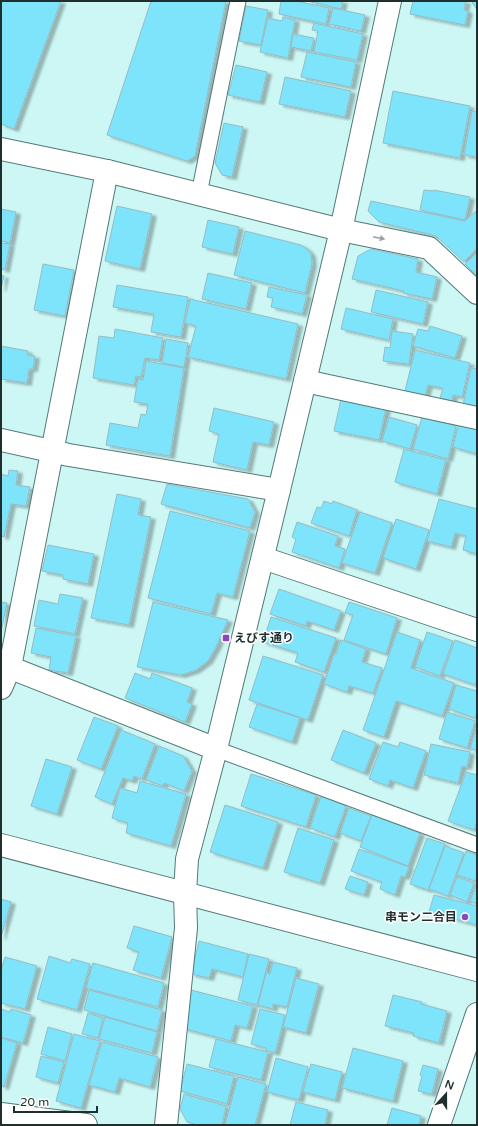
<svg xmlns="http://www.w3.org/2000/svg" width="478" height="1126" font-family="'Varela Round','Noto Sans JP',sans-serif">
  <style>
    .building { fill: #7de4fb; stroke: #94bcc5; filter: url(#shadow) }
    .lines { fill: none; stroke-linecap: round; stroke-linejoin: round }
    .lane-casing { stroke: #527a77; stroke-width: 17 }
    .street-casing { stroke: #527a77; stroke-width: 24 }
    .secondary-casing { stroke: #527a77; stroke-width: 24 }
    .lane { stroke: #fff; stroke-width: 15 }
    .street { stroke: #fff; stroke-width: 22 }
    .secondary { stroke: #fff; stroke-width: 22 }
    .oneway { fill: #9aa1a1 }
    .poi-dot { fill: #8748be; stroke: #fff; stroke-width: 1.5 }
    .labels { text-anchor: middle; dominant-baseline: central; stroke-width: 3; stroke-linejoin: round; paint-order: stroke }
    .poi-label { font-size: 12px; font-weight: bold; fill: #1e2f2e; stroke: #fff; text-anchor: start }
  </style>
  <defs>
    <filter id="shadow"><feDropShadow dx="4.5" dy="2.5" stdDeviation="1" flood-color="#0004"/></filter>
  </defs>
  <rect width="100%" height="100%" fill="#ccf7f4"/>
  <path class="building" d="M1,1H61L14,129L1,124Z
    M151,1H226L195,156L187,161L107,135Z
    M281,1H296L329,8L326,24L279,14Z
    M307,1H343L341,9Z
    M413,1H466L464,10L468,11L465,25L410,14Z
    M473,1H477V9L472,3Z
    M246,6L268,10L261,45L239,41Z
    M333,8L365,15L361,31L329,24Z
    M283,17L295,20L288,58L260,52L268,18L282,21Z
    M314,23L363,34L357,60L314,52L318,31L312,30Z
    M293,34L314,38L311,51L291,47Z
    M307,52L356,62L351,87L301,77Z
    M236,65L267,72L260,102L228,95Z
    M285,77L351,91L345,117L279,104Z
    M393,91L470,106L460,158L383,143Z
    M472,111L477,112V157L464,155Z
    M224,123L243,127L232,177L222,175L215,163Z
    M424,190L434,191V190L470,197L465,220L420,210Z
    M371,201L465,221L477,210V248L464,262L436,236L379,222L368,211Z
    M117,206L152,214L140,269L105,261Z
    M1,209L16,212L10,243L1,241Z
    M208,220L239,227L233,254L202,247Z
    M245,231L301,245L307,249L311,254L312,264L305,293L234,275Z
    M1,243L10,244L5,270L1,269Z
    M371,249L418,259L416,272L437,277L432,299L403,293L404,291L352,279L358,256Z
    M477,252V276L465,264Z
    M43,264L74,270L65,316L34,310Z
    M208,273L252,283L246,309L202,299Z
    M1,275L4,276L1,289Z
    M117,285L188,297L181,337L151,332L154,314L113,307Z
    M269,287L307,295L302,314L271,307L273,298L267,297Z
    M376,290L428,302L423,324L371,312Z
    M190,299L298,324L286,379L188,357L196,326L185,323Z
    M346,308L393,319L389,340L341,329Z
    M430,326L462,336L455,358L413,346L418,329L428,331Z
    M115,329L163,338L159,360L145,358L141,377L136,376L134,385L93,378L99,336L114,338Z
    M392,331L413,334L409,364L383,361L385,347L390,348Z
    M166,339L188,343L184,367L162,363Z
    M1,346L28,351L27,355L35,356L33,369H29L27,383L1,379Z
    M415,350L470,363L462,397L453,395L452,401L440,398L443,388L428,385L425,396L405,391Z
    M146,361L184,368L170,456L106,445L110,423L138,428L141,414L146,415L148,404L134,402L138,379L143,380Z
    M471,368L477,369V408L463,405Z
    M341,399L386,408L379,440L334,431Z
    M214,408L274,422L269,445L253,442L247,470L213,462L219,434L209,431Z
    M389,417L417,425L410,449L382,441Z
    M422,417L456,426L448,459L413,449Z
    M459,422L477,427V454L453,447Z
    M404,449L446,460L437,494L395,482Z
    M9,470L18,471L16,485L30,487L26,506L11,504L4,537L1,536V474L8,476Z
    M167,484L248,499L255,512L250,528L161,504Z
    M117,494L141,499L138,515L151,517L129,625L91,618Z
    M439,499L477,509V554L463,550L466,536L455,533L451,547L427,541Z
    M324,501L332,504L333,501L357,510L349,536L311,523L317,507L321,508Z
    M170,511L250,531L233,597L217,593L211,614L148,598Z
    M360,512L392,523L375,573L342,563Z
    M396,519L429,530L416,569L383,558Z
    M297,522L338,536L335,546L345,549L339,568L292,552L296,539L292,537Z
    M48,545L94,554L88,584L63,579V575L42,571Z
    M279,589L341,611L334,630L307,621L306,626L270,614Z
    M60,594L83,598L75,634L34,626L39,600L58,604Z
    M1,602L7,603L1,632Z
    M153,602L228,620L216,647L208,661L196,670L181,675L137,667Z
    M349,602L397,618L386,654L344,640L353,615L345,613Z
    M271,617L336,638L324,672L295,662L298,653L263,642Z
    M36,628L76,636L68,673L49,670L51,657L31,653Z
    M397,632L420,640L411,668L454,683L442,716L396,701L384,737L363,730Z
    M427,632L453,641L440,676L415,667Z
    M341,640L366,649L362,662L382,668L373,693L349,686L347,692L324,684L334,654H336Z
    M455,640L477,648V679L475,685L443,674Z
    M263,656L323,675L308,720L249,700Z
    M135,673L150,679L152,673L192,688L187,702L192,704L185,722L125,698Z
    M456,685L477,691V711L475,718L449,709Z
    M257,704L300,718L292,742L249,727Z
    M447,712L475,721L467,748L439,739Z
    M94,717L118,726L101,769L77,760Z
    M477,726V750L470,749Z
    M121,730L155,744L142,779L134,776L132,781L123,778L112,804L95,797Z
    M343,730L376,743L364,773L331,760Z
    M383,742L398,747L400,742L426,751L413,788L390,780L388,786L369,779Z
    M431,744L470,752L467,767L462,766L458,783L424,775Z
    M159,746L183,756L192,771L184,791L164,783L163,786L146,780Z
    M46,759L72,767L57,814L31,806Z
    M466,772L477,775V821L474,830L448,821Z
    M251,774L316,795L306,827L241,806Z
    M140,781L186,794L171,846L126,833L128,823L112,818L120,788L137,793Z
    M321,796L346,806L335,837L310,828Z
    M225,805L278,822L263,868L210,852Z
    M349,808L371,816L361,841L340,833Z
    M372,815L420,833L408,866L360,847Z
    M298,828L334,840L320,883L284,872Z
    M427,838L445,844L428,890L410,884Z
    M445,846L464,853L448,896L429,889Z
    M359,849L409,867L405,877L401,876L395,895L380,889L382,882L351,871Z
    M466,851L477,855V877L475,881L457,875Z
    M350,876L368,882L364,895L345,889Z
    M457,877L474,883L467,902L450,895Z
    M477,882V904L470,901Z
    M434,895L477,906V925L429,912Z
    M1,899L11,902L1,937Z
    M134,926L172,937L161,978L133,970L139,952L127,948Z
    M199,941L248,954L243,977L212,969L209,978L191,974Z
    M249,954L269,959L257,1005L238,1000Z
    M49,956L70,963L72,959L90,964L77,1010L37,999Z
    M5,957L37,966L25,1009L1,1003V971Z
    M273,962L297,968L287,1007L273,1004V1009L258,1005L266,973L270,974Z
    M93,963L164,983L158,1007L86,988Z
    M296,978L319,984L306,1033L283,1027Z
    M89,990L162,1010L157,1031L84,1010Z
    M191,990L253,1006L247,1028L235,1025L231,1041L182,1028Z
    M393,995L422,1002L421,1004L447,1011L439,1043L413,1036L414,1033L385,1026Z
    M1,1009L10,1012L11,1009L31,1015L23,1043L1,1037Z
    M260,1009L285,1015L275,1053L265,1050L266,1048L251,1044Z
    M88,1013L103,1018L98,1038L82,1034Z
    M105,1017L157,1032L152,1053L99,1039Z
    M48,1027L72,1034L65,1061L41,1054Z
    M74,1034L100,1041L81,1108L56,1101Z
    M1,1038L17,1043L4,1087L1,1086Z
    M216,1039L268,1052L261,1080L209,1067Z
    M102,1042L158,1057L150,1087L119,1078L115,1092L89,1085Z
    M353,1048L403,1061L393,1101L342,1088Z
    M41,1056L64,1062L58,1083L36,1077Z
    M276,1058L308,1067L299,1100L267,1092Z
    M187,1064L234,1076L227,1104L180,1091Z
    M311,1064L342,1072L335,1100L303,1092Z
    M423,1065L438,1069L432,1094L418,1091L422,1076L420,1075Z
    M238,1077L266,1084L255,1125H225Z
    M184,1094L226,1106L222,1125H198L187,1122L180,1109Z
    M296,1102L328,1110L325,1125H290Z
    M392,1108L421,1116L419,1125H387Z"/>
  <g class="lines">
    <defs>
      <path id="lane" d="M199,194L238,1
        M216,749L477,845"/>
      <path id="street" d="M341,230L429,248L477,293
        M305,381L477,418
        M1,440L69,455L279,490
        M263,558L477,630
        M1,664L216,749
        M1,688L10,667L107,171
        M1,1114L86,1125
        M166,1125L186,928L185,893"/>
      <path id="secondary" d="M1,149L107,171L341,230
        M1,845L477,970
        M185,893L187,859L216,749L279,490L341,230L390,1
        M439,1125L477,1014"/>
    </defs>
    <use href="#lane" class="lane-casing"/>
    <use href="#street" class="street-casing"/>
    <use href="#secondary" class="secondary-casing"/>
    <use href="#lane" class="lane"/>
    <use href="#street" class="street"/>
    <use href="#secondary" class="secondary"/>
  </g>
  <defs><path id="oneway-solid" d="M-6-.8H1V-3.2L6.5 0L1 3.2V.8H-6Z"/></defs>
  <use class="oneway" href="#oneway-solid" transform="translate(379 238) rotate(12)"/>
  <g class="poi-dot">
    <rect x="222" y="634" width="8" height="8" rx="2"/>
    <circle cx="465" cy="917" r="4"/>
  </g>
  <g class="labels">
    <g class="poi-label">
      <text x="234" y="638">えびす通り</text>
      <text x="457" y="917" text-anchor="end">串モン二合目</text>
    </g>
  </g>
  <rect width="478" height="1126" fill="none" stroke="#1e2f2e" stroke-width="4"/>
  <g transform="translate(446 1094) rotate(21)" stroke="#ffffff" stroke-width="3" paint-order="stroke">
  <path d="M0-3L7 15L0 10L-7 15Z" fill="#1e2f2e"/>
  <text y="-6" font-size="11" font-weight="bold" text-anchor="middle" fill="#1e2f2e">N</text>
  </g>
  <path d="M14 1106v6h83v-6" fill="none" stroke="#1e2f2e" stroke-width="2"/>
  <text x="20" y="1106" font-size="12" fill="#1e2f2e" stroke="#ffffff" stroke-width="3" paint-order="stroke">20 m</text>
</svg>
